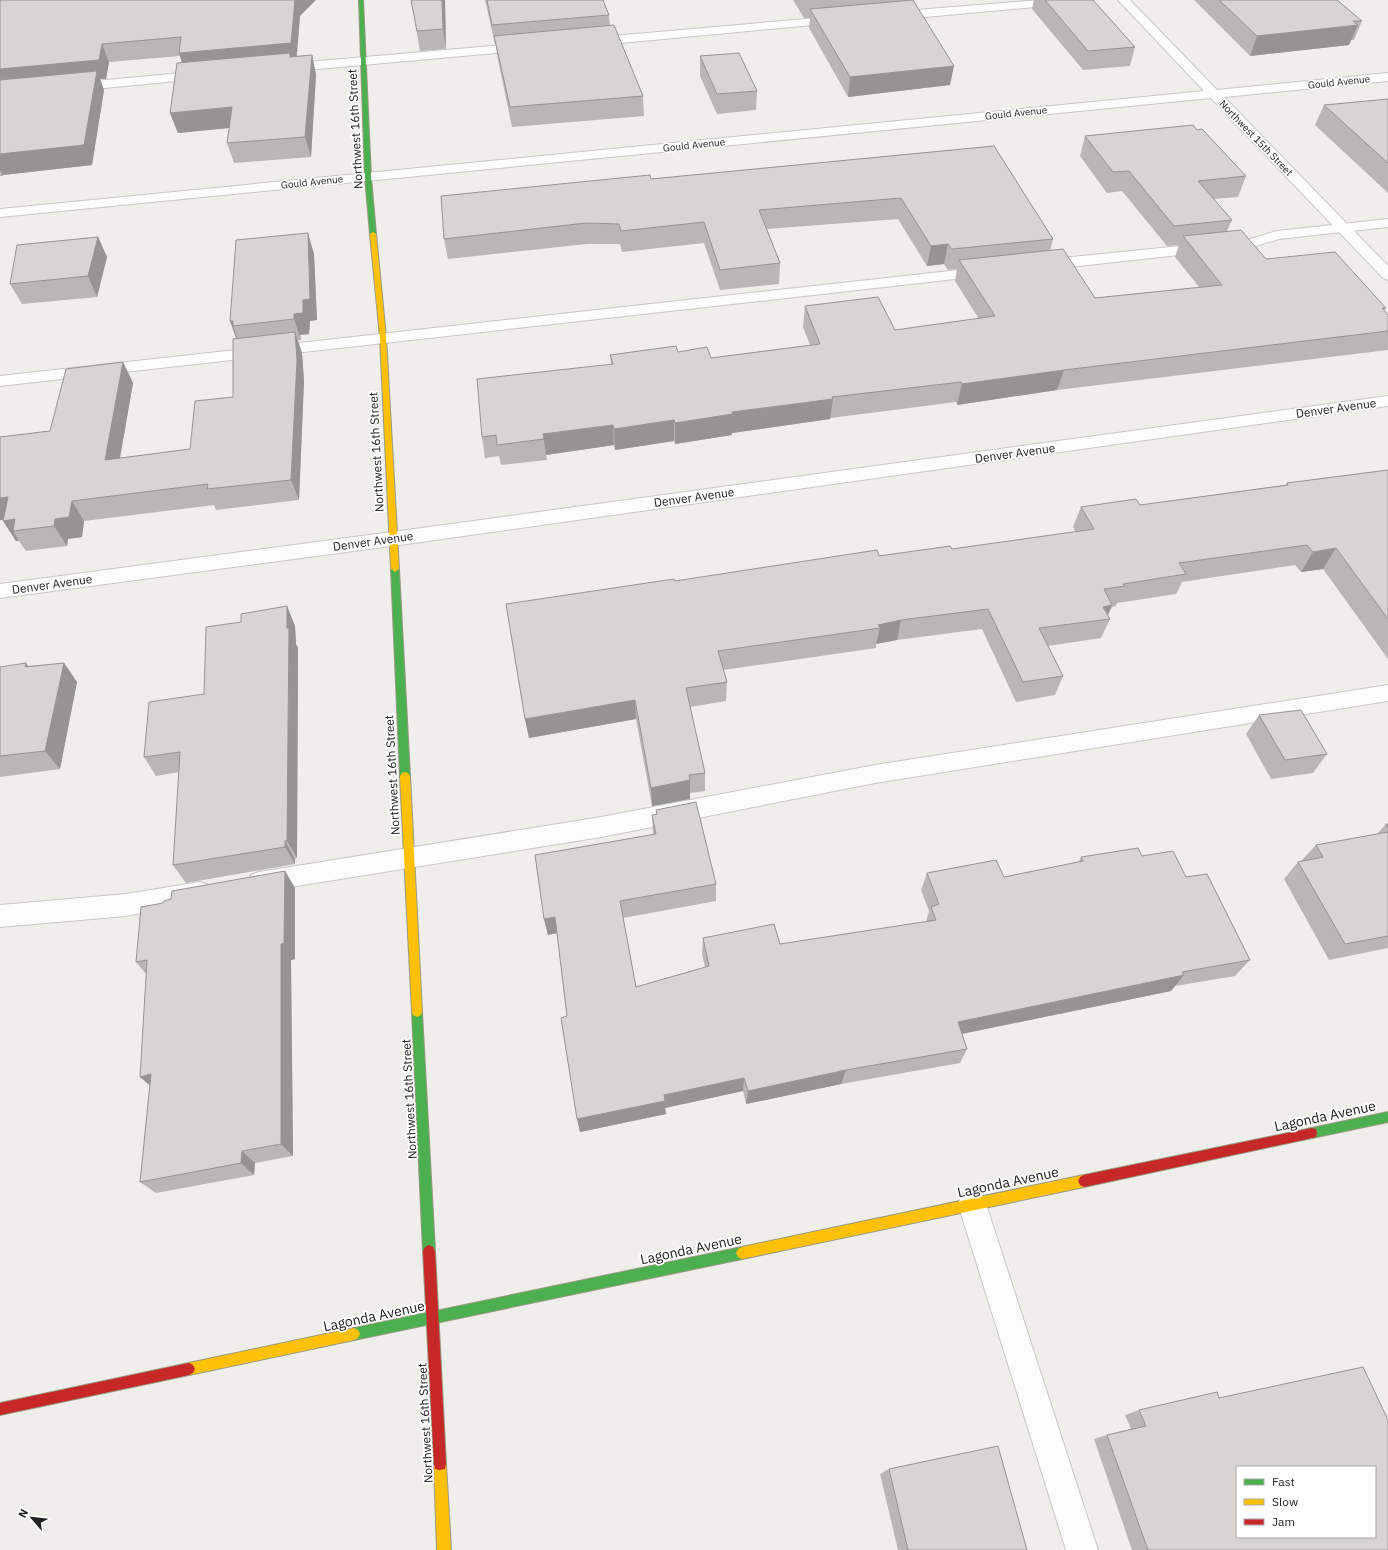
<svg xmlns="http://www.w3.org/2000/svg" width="1388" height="1550" font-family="'IBM Plex Sans',sans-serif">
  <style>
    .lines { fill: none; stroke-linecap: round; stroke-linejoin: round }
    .lane-casing { stroke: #c9c8c7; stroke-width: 2 }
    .street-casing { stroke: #c9c8c7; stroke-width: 2 }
    .fast-casing { stroke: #999a82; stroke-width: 2 }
    .slow-casing { stroke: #999a82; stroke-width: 2 }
    .jam-casing { stroke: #999a82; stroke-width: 2 }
    .lane { fill: #fdfcfc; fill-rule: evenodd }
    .street { fill: #fdfcfc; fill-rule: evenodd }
    .fast { fill: #4caf50; fill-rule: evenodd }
    .slow { fill: #ffc107; fill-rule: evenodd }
    .jam { fill: #c62828; fill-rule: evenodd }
    .wall { fill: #b9b6b5 }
    .shaded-wall { fill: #969493 }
    .building { fill: #d7d4d2; stroke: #969493; fill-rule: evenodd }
    .labels { text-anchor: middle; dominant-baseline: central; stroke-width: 3.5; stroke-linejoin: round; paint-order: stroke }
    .far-street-label { font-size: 10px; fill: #222; stroke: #fff }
    .street-label { font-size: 12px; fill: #222; stroke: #fff }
    .near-street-label { font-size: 14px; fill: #222; stroke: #fff }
  </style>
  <rect width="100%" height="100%" fill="#f0eeeb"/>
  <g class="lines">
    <defs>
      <path id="lane" d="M1039,0H1086L1084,2L1080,3L892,20L888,18L886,16L888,14L892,12Z
        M840,16L844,18L846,20L844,22L589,46L585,45L583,42L585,39L589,38Z
        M527,43L531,44L533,47L531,50L284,72L280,71L278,68L280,65L284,64Z
        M204,71L208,72L210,75L208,78L73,91L69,90L67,87L69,84L73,83Z
        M1388,219V227L1279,239L1252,247L1042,270L1037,268L1034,265L1037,262L1042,260L1250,239L1277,231Z
        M986,267L991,269L994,272L991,275L0,386V376Z
        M1388,685V701L875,783L601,837L259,892L251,889L247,882L251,875L259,872L601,817L875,765Z
        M200,882L208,885L212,892L208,899L200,902L126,916L0,927V905L126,894Z
        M972,1190L982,1194L986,1204L1098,1550H1066L958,1204L962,1194Z"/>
      <path id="street" d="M1118,0H1130L1217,90L1388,73V81L1224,97L1388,266V280L1383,278L1211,98L0,217V209L1204,91Z
        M1388,396V406L392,546L0,598V584L392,532Z"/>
      <path id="fast" d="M359,0H363L371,177L376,234L373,236L370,234L365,177Z
        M395,566L399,569L410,776L408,779H402L400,776L391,569Z
        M417,1007L421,1009L422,1012L435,1251L433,1255L429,1257L425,1255L423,1251L412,1012L413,1009Z
        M1388,1112V1122L1312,1138L1308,1137L1307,1133L1308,1129L1312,1128Z
        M742,1247L746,1249L748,1253L746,1257L742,1259L354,1340L350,1338L348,1334L350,1330L354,1328Z"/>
      <path id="slow" d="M373,232L376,234L386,337L399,569L395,572L391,569L380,337L370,234Z
        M405,772L408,773L410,776L422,1012L421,1015L417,1017L413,1015L412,1012L400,776L402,773Z
        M1084,1175L1088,1177L1090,1181L1088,1185L1084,1187L742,1259L738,1257L736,1253L738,1249L742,1247Z
        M354,1328L358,1330L360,1334L358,1338L354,1340L189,1375L185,1373L183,1369L185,1365L189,1363Z
        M440,1458L445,1459L446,1464L451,1550H437L434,1464L435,1459Z"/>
      <path id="jam" d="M1312,1128L1316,1129L1317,1133L1316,1137L1312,1138L1084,1187L1080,1185L1078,1181L1080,1177L1084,1175Z
        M429,1245L433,1247L435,1251L446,1464L445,1469L440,1470L435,1469L434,1464L423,1251L425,1247Z
        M189,1363L193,1365L195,1369L193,1373L189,1375L0,1415V1403Z"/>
    </defs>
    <use href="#lane" class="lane-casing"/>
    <use href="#street" class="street-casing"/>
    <use href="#fast" class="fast-casing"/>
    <use href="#slow" class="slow-casing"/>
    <use href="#jam" class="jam-casing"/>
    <use href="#lane" class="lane"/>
    <use href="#street" class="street"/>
    <use href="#fast" class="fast"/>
    <use href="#slow" class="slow"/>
    <use href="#jam" class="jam"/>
  </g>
  <path class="wall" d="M0,0L300,16L297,56L312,55L316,75L311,157L234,163L227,143L229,128L178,133L170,113L182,63L180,56L109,62L106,79H100L104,90L92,165L3,175V176H0Z
    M411,0H445L446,49L420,51Z
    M485,0H603L609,15L610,26L643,96L644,116L512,127L497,55L496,44H495Z
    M793,0H906L950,85L848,97L809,28L810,18H804Z
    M1034,0H1093L1135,47L1130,66L1083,70L1032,9Z
    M1194,0H1337L1362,21L1354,40H1351L1349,45L1250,56Z
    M700,56L757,91L756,110L717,114L700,76Z
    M1388,99V193L1315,125L1324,105Z
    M1085,136L1246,176L1238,197L1214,199L1232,220L1227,231L1266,259L1386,308L1384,311L1388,315V350L1057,390L957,405L956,402L831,418L830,419L732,433V435L675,444L674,441L615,450L614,445L546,455L547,460L501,465L499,456L485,458L482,437L611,364L610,355L678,352L711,358L810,345L803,327L805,306L895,330L979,319L955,281L957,269L948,270L944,264L927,266L898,219L767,229L780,263L779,284L720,290L704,243L622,252L620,244H587L448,259L444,239L651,179L994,146L1053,239L1050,251L1095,298L1199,287L1175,257L1179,245L1167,246L1122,191L1107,193L1080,156Z
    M98,237L107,257L97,297L22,304L10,284Z
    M314,254L317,320L310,321L309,334L300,335L301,340H298L302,353L304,381L299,500L216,510L214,505L84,521L82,537L68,539L67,546L26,551L19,541H16L3,520H0V437L50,431L123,362L133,383L120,458L190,449L233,397L236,339L230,321Z
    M1388,470V659L1323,569L1301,572L1295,565L1182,582L1176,594L1117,603L1116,606L1112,607L1108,615L1110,619L1101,638L1048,646L1063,676L1055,695L1016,702L982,629L897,640L876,644V648L723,670L727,682L726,701L690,707L705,773V791L690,793V799L652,806L636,719L529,738L525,719L675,581L879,556L952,549L1076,532L1073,527L1081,507L1140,505L1285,485L1287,483Z
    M287,606L295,626L296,644L298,648L297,858L295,859V864L186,883L173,865L179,772L156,776L144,757L204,694L241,622Z
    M64,663L77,682L60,769L0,777V667L28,666Z
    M1259,715L1327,754L1313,773L1271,779L1246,734Z
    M656,810L716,884V901L623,918L636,987L705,967L702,954L703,938L780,944L926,922L929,911L921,890L927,873L1004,877L1079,862L1081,857L1142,856L1186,877L1250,960L1235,976L1175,986L1171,991L962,1034L967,1049L960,1063L841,1084L746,1104L743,1091L665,1108L666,1114L580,1132L557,933L548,935L544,919L653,835L652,815L656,814Z
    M1386,824H1388V948L1329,960L1284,879L1298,862L1301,861L1316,845L1377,834Z
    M285,871L295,888V959L291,960L293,1156L255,1163L254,1175L156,1193L140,1182L150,1086L146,974L136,962L163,903L171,899Z
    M1219,1398L1388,1550H1132L1094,1439L1107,1435L1131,1429L1125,1415L1139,1410Z
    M889,1469L1027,1550H898L880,1474Z"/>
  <path class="shaded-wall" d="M295,0H316L300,16L296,62L185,72L179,53Z
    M442,0H445L446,49L443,29Z
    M1358,25L1349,45L1250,56L1257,36Z
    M102,44L109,62L106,79H100L104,90L92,165L3,175V176L0,170V69Z
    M312,55L316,75L311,157L305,137Z
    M954,66L950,85L848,97L850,77Z
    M232,107L239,127L178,133L170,113Z
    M308,233L314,254L317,320L310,321L309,334L300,335L301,340L294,319V314L303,300Z
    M98,237L107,257L97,297L88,276Z
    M948,244L944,264L927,266L931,246Z
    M230,321H233V326L239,342H238Z
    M295,332L302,353L304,381L299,500L291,480Z
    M123,362L133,383L116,480L105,460Z
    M1064,370L1057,390L957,405L962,384Z
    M833,399L830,419L732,433V435L675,444V423L732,412Z
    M674,420V441L615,450L614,429Z
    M613,425L614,445L546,455L543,434Z
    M8,497L21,518L0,520V498Z
    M72,501L84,521L82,537L68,539L67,546L54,526L55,519Z
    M15,519L13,531L19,541H16L3,521Z
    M1336,548L1323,569L1301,572L1313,552Z
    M1112,605L1106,619L1103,607Z
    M287,606L295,626L296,644L298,648L297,858L287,841Z
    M901,620L897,640L876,644L880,628L878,625Z
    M26,663L40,682L25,667Z
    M64,663L77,682L60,769L45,751Z
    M635,700L636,719L529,738L525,719Z
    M690,780V799L652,806L651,788Z
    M285,841L295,859V864L285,847Z
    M285,871L295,888V959L291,960L293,1156L281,1144V944Z
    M555,917L558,933L548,935L544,919Z
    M1184,975L1171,991L951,1036L958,1022Z
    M846,1070L841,1084L746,1104L748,1091Z
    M151,1074L155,1090L140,1077Z
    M744,1078L743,1091L665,1108L666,1114L580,1132L577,1119L664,1095Z
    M242,1151L255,1163L254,1175L241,1163Z"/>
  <path class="building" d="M0,0H295L291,43L179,53L181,37L102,44L99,60L0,69Z
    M411,0H442L443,29L417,31Z
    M487,0H603L609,15L492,25Z
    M913,0L954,66L850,77L810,9Z
    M1045,0H1093L1135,47L1088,51Z
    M1219,0H1337L1362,21H1353L1358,25L1257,36Z
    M614,25L643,96L510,107L494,36Z
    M290,53V57L312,55L305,137L227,143L232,107L170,113L177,63Z
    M739,53L757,91L717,94L700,56Z
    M97,71L84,145L0,154V80Z
    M1388,99V163L1324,105Z
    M1193,125L1197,130L1202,129L1246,176L1198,181L1232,220L1174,226L1129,171L1113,172L1085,136Z
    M994,146L1053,239L952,249L948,244L931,246L901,198L759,210L780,263L720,270L704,222L621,231L619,224L586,223L444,239L441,196L650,175L651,179Z
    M1241,230L1266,259L1335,252L1386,308H1382L1388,315V331L1064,370L962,384L961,382L832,397L833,399L732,412L733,414L675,423L674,420L614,429L613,425L543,434L544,439L497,445L496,435L482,437L477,379L613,364L610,355L676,346L678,352L707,347L711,358L820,344L805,306L878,297L895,330L995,316L959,260L1063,249L1095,298L1222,285L1183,236Z
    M308,233L310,299L303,300V313L294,314V319L233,326V321H230L236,240Z
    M98,237L88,276L10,284L17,245Z
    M295,332L297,360L291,480L207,489L208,484L72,501L69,517L55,519L54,526L13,531L15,519L3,521L8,497L0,498V437L50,431L66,369L123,362L105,460L190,449L195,401L233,397V339Z
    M1388,470V619L1336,548L1313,552L1307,545L1179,563L1186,574L1123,584L1125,586L1104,589L1112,605L1103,607L1110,619L1039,628L1063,676L1023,682L988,609L901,620L878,625L880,628L718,651L727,682L686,688L705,773L689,775L690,780L651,788L635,700L525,719L506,604L674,579L675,581L877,550L879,556L950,546L952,549L1094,529L1081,507L1136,499L1140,505L1288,485L1287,483Z
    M287,606V628H289L287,841H285V847L173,865L180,752L144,757L149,702L204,694L206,627L241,622V614Z
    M26,663L25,667L64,663L45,751L0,756V667Z
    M1301,710L1327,754L1285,760L1259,715Z
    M696,802L716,884L620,901L636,987L709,966L703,938L774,924L780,944L936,920L931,907L939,904L927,873L996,860L1004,877L1083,861L1081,857L1138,848L1142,856L1173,851L1186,877L1207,874L1250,960L1182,972L1184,975L958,1022L967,1049L846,1070L748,1091L744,1078L664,1095L665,1101L577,1119L561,1018L567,1016L555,917L544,919L535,855L656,834L652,815L657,814L656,810Z
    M1386,824H1388V828Z
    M1388,832V936L1345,944L1298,862L1323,857L1316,845Z
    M285,871L284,943L281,944V1144L242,1151L241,1163L140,1182L151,1074L140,1077L147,960L136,962L141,907L163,903L164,901L171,899L172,891Z
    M1363,1367L1388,1420V1550H1148L1107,1435L1146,1426L1139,1410L1217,1392L1219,1398ZM1237,1467H1375V1537H1237Z
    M998,1446L1027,1550H908L889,1469Z"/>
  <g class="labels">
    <g class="far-street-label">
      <text transform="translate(1339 82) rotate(-6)">Gould Avenue</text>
      <text transform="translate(1016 113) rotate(-6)">Gould Avenue</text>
      <text transform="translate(1256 138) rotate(46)">Northwest 15th Street</text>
      <text transform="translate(694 145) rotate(-6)">Gould Avenue</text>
      <text transform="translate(312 182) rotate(-6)">Gould Avenue</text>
    </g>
    <g class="street-label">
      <text transform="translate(355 129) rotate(-93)">Northwest 16th Street</text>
      <text transform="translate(1336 408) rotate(-8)">Denver Avenue</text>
      <text transform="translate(376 452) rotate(-93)">Northwest 16th Street</text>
      <text transform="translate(1015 453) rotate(-8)">Denver Avenue</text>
      <text transform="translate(694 497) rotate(-8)">Denver Avenue</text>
      <text transform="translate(373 541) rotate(-8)">Denver Avenue</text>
      <text transform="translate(52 584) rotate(-8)">Denver Avenue</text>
      <text transform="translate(392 775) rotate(-93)">Northwest 16th Street</text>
      <text transform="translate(409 1099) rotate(-93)">Northwest 16th Street</text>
      <text transform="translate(425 1423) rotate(-93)">Northwest 16th Street</text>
    </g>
    <g class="near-street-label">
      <text transform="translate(1325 1116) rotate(-12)">Lagonda Avenue</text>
      <text transform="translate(1008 1182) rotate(-12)">Lagonda Avenue</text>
      <text transform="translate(691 1249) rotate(-12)">Lagonda Avenue</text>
      <text transform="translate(374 1316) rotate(-12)">Lagonda Avenue</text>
    </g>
  </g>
  <rect x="1236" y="1466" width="140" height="72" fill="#ffffff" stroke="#a7a7a7"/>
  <rect x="1244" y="1479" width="20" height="6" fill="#4caf50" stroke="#a7a7a7"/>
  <text x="1272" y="1486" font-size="12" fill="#222222">Fast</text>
  <rect x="1244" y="1499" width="20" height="6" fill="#ffc107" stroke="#a7a7a7"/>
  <text x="1272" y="1506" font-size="12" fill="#222222">Slow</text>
  <rect x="1244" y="1519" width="20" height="6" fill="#c62828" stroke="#a7a7a7"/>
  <text x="1272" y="1526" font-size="12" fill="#222222">Jam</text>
  <g transform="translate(32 1518) rotate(298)" stroke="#ffffff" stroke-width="3" paint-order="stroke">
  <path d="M0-3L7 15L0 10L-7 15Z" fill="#222222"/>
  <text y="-6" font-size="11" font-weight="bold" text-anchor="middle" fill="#222222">N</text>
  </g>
</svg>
